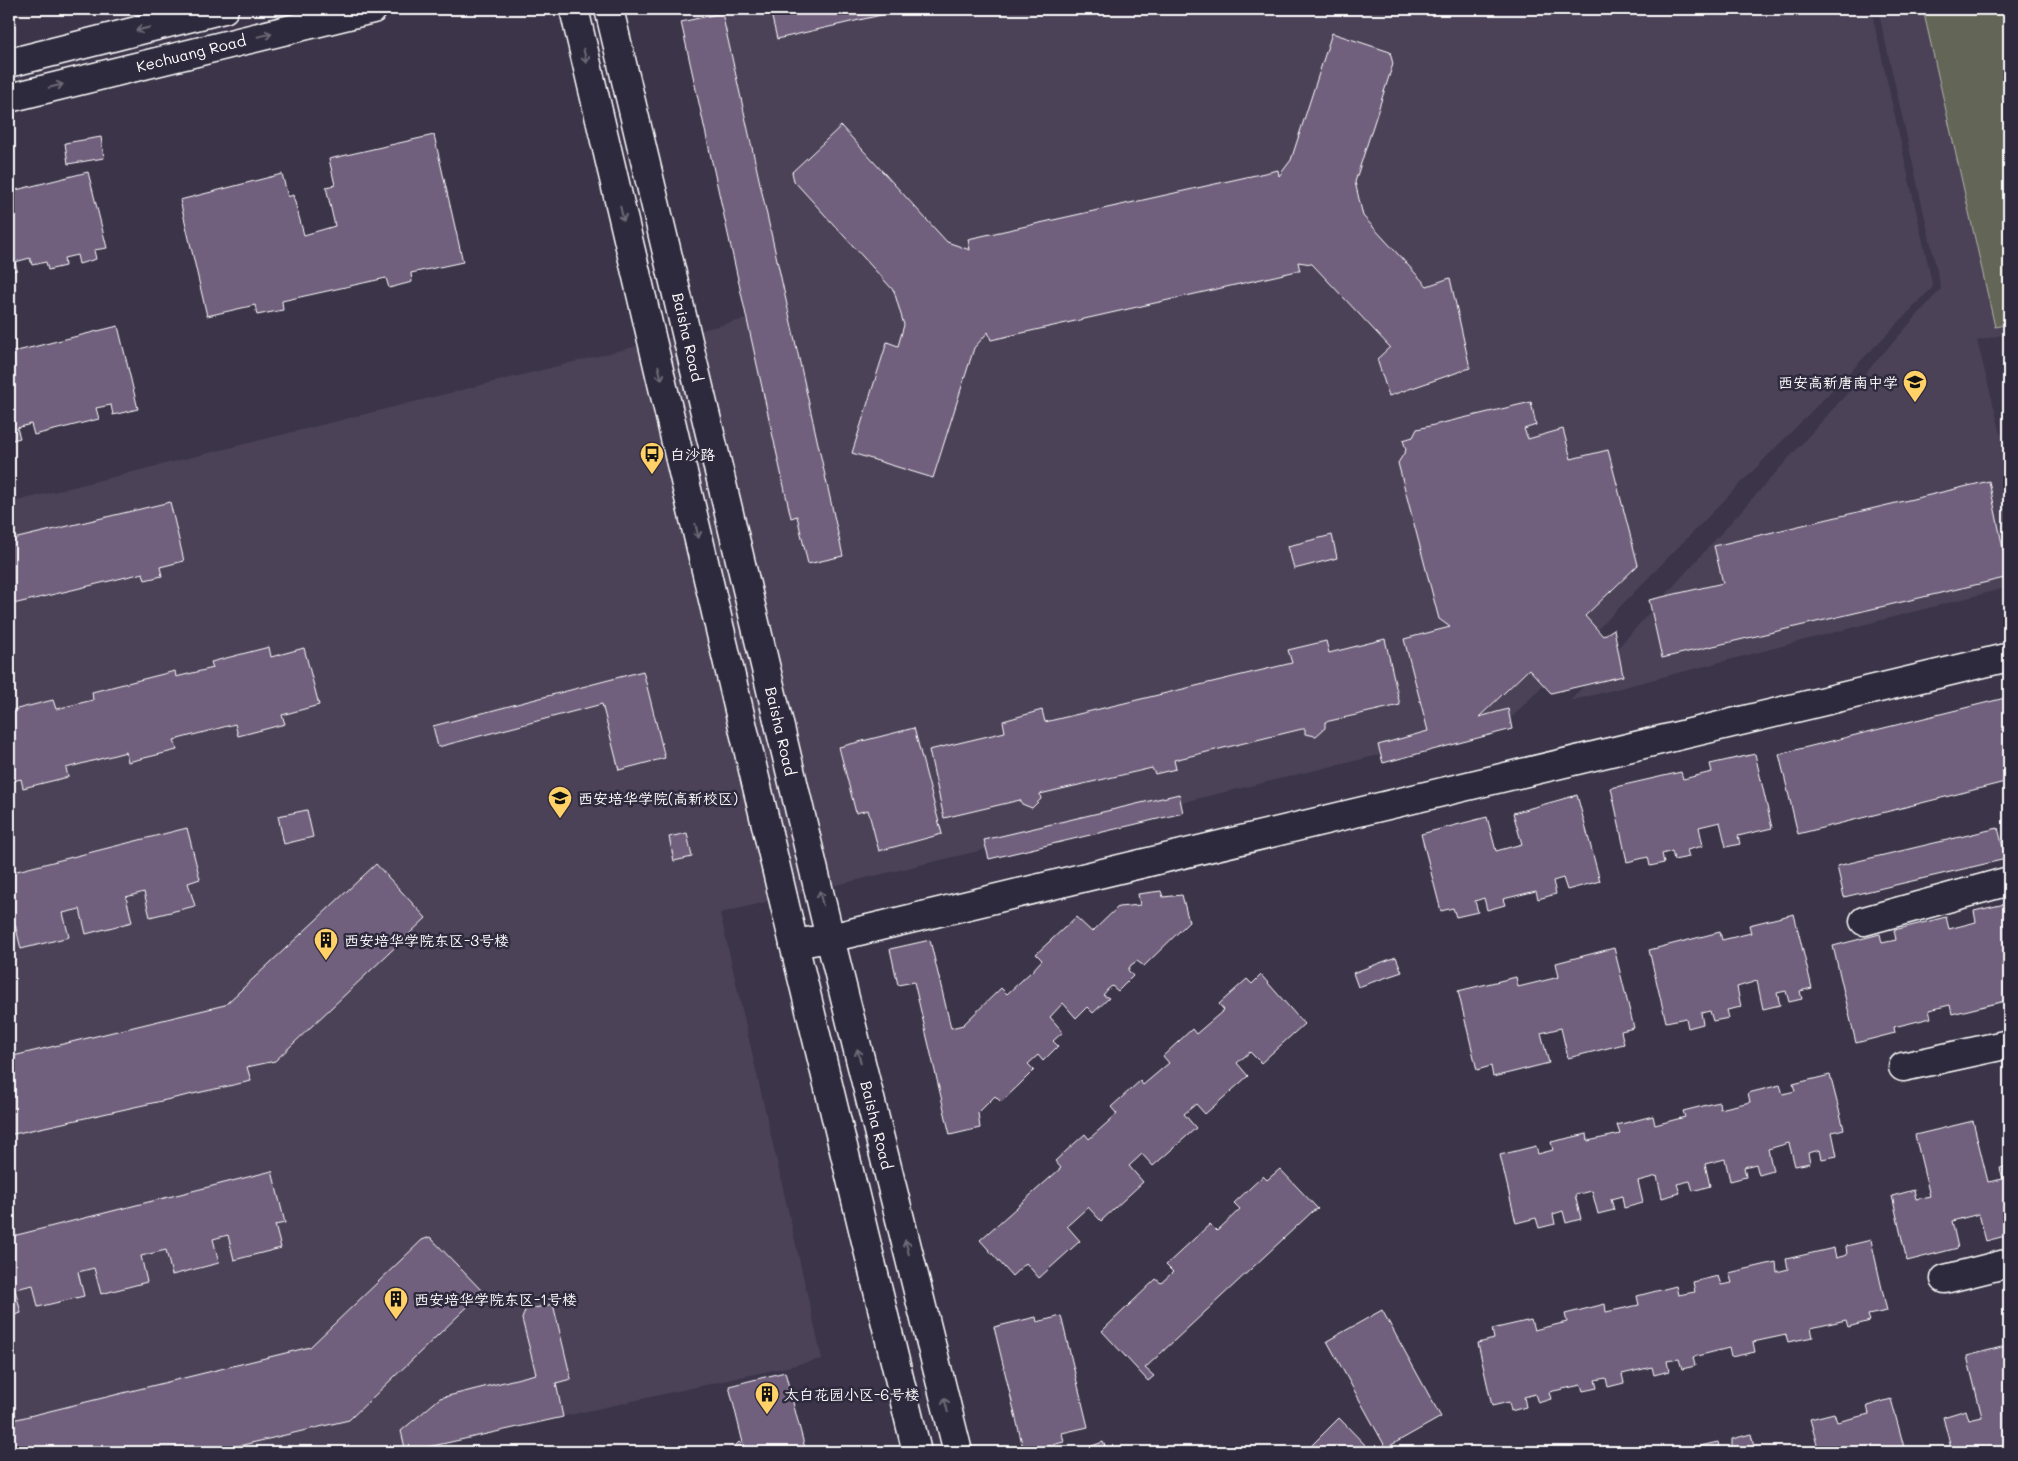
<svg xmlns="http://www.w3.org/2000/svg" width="2018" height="1461" font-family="Mali,'LXGW WenKai TC',sans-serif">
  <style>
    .built { fill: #4c4259 }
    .green { fill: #646657; stroke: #b2b2ab }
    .building { fill: #71617d; stroke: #fff }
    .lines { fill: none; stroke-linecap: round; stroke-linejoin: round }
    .minor-casing { stroke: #fff; stroke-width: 31 }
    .tertiary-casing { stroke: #fff; stroke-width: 31 }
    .minor { stroke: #2f2a3d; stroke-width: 28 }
    .tertiary { stroke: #2f2a3d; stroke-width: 28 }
    .oneway { stroke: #6d6a77 }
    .labels { text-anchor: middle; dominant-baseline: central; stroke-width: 5; stroke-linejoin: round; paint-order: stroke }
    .street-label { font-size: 15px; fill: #fff; stroke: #2f2a3d }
    .poi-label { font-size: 15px; fill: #fff; stroke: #2f2a3d; text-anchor: start }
  </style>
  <rect width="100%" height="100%" fill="#3c354a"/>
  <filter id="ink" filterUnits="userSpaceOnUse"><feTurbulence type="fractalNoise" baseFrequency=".02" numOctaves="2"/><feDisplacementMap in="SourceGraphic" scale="10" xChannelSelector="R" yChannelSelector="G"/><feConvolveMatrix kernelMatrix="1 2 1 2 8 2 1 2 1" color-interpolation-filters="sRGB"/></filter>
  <g filter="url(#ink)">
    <path class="built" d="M693,9H1871L1933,287L1504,725L720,913L822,1359L403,1452H9V503L754,317Z
      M1878,9H2009V333L1977,341L2009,466V587L1570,701L1941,289Z"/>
    <path class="green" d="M1923,9H2009V324L1995,327Z"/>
    <path class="building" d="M770,9H907L777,39Z
      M722,13L843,556L808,564L797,516L791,518L681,22Z
      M1332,33L1390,52L1393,64L1355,182L1363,216L1427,286L1450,278L1470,368L1389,396L1377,359L1390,347L1312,264L1298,262L1300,271H1297L991,340L988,332L974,348L933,478L852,453L887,342L898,346L904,325L894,291L794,181L792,172L841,126L947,242L970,250L968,239L1278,170L1279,176L1291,160Z
      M434,135L463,262L411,273L412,282L389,288L386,278L282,301L283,310L257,315L255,305L207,316L180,200L282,174L288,197L293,195L304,235L335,226L326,187L335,185L329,159Z
      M101,137L104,158L68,164L65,143Z
      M88,172L107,248L94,250L96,259L79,264L77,255L64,258L65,266L48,270L46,262L32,265L30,258L15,262L17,270L9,272V183L12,191Z
      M118,326L138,409L113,415L111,405L96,408L99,419L34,435L31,424L17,428L20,438L9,441V353Z
      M1531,402L1536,425L1524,429L1528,439L1563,429L1571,459L1608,450L1638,565L1585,616L1603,636L1614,629L1623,676L1551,693L1529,669L1479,717L1508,709L1512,729L1383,763L1378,745L1428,731L1404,639L1450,627L1439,619L1398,463L1406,450L1403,440L1413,437L1417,429Z
      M1989,481L2009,577L1662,658L1649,600L1723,583L1714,546Z
      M170,502L184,561L160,567L162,576L145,580L143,573L9,605V540Z
      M1332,535L1337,558L1294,569L1288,546Z
      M1385,639L1400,705L1325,722V728L1316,736L1305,734V729H1302L1174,760L1176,769L1155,774L1152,768L1040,794L1041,799L1032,808L1022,804L1020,800L944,818L929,750L1005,732L1003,721L1042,710L1045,722L1292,663L1288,650L1326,641L1329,653Z
      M269,647L271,657L304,648L319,705L282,715L285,724L238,736L235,724L174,740L177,750L128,762L126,752L66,768L68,777L23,788L21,779L9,782V711L53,700L56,709L93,700L92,692L175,671L176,677L213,668L211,662Z
      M643,671L665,758L619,770L602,704L438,747L433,726Z
      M2009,697V781L1798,834L1779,754Z
      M914,728L942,834L879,851L868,810L856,813L839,747Z
      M1755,754L1772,828L1738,836L1740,844L1726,847L1720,822L1699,827L1703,846L1687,850L1689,857L1674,860L1672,851L1662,854L1664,863L1650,866L1648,857L1627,862L1611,788L1681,772L1683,779L1712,772L1710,764Z
      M1179,794L1183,813L989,859L984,840Z
      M1577,795L1600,881L1567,890L1563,878L1553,881L1556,894L1538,899L1536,891L1503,899L1505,905L1487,910L1484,898L1475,901L1478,912L1456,917L1453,908L1441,911L1421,834L1487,817L1496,851L1522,844L1513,813Z
      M307,810L313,837L284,844L278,816Z
      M187,828L200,879L188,883L195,906L150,917L144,892L126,897L132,922L86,934L80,909L63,913L69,937L21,949L15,924L9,925V873Z
      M1998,828L2006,859L1844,897L1837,866Z
      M687,833L692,857L674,861L669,837Z
      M376,864L426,918L275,1061L247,1067L251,1081L9,1135V1057L225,1005Z
      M1161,891L1163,897L1182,895L1189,922L1144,966L1137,961L1131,965L1128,970L1133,976L1118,991L1112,986L1108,989L1103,995L1109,998L1093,1013L1087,1007L1076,1018L1063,1003L1050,1017L1063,1032L1053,1041L1058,1046L1043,1061L1038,1055L1028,1064L1034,1070L1019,1085L1001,1102L995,1096L978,1113L980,1128L950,1135L914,982L898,985L890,949L930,940L951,1028L963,1025L1001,988L1007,994L1032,971L1042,960L1036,954L1076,917L1092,932L1118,907L1140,905L1138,894Z
      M2009,903V1000L1952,1014L1950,1005L1929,1010L1931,1018L1894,1027L1895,1033L1856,1043L1833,946L1880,934L1882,943L1896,940L1894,930L1946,917L1949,929L1976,922L1974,911Z
      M1794,914L1812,988L1800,991L1802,999L1789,1002L1786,991L1777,993L1780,1005L1763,1009L1757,981L1737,987L1741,1007L1727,1010L1729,1018L1713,1021L1710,1011L1701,1013L1703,1024L1688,1028L1686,1018L1666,1022L1649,950L1720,932L1722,940L1751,933L1749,925Z
      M1614,948L1634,1028L1621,1031L1624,1044L1568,1058L1561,1028L1541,1033L1549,1063L1493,1077L1491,1066L1477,1070L1458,991L1516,977L1518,987L1559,977L1556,963Z
      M1396,957L1402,972L1358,987L1353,973Z
      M1261,975L1304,1024L1261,1063L1250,1052L1237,1063L1248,1076L1205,1114L1196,1104L1184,1114L1196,1128L1153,1166L1142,1154L1129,1166L1143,1182L1101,1221L1088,1207L1067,1226L1080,1241L1039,1278L1026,1263L1012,1276L980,1240L1061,1168L1055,1161L1085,1134L1089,1139L1117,1114L1111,1107L1140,1081L1143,1085L1169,1063L1163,1056L1192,1029L1196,1034L1224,1010L1219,1004L1247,979L1252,984Z
      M1830,1075L1844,1129L1832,1132L1837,1156L1822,1159L1820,1150L1808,1153L1810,1163L1795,1166L1789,1143L1768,1149L1773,1171L1759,1175L1756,1164L1744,1167L1746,1177L1730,1181L1725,1159L1705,1164L1710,1186L1693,1191L1690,1181L1677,1184L1680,1193L1662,1198L1657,1176L1638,1181L1643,1203L1624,1208L1622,1196L1611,1199L1614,1210L1598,1214L1592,1191L1575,1195L1581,1219L1566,1223L1563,1211L1553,1214L1555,1224L1539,1228L1536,1218L1516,1223L1500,1155L1536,1146L1538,1154L1553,1150L1551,1142L1587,1134L1588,1141L1620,1134L1617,1125L1653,1116L1655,1125L1685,1117L1683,1111L1719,1102L1720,1109L1750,1102L1748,1093L1780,1085L1783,1094L1795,1091L1793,1084Z
      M1973,1121L1988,1182L2003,1179L2000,1168L2009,1166V1235L1986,1241L1979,1214L1952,1221L1958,1248L1907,1261L1892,1196L1914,1190L1916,1199L1930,1196L1915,1135Z
      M1280,1169L1318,1209L1313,1211L1145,1368L1154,1376L1148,1381L1102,1331L1156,1279L1161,1283L1173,1272L1166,1265L1210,1224L1217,1231L1240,1209L1234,1203L1263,1176L1267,1180Z
      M272,1171L285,1223L275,1225L281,1248L234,1260L228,1235L213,1239L219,1263L172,1275L166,1250L141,1256L147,1282L101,1294L94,1268L78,1272L84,1296L38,1307L33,1285L15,1289L21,1313L9,1317V1237Z
      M430,1237L483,1292L349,1420L213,1452H9V1421L310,1347L422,1240Z
      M1871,1240L1887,1311L1868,1315L1870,1321L1848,1327L1846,1320L1811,1328L1813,1337L1788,1342L1786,1335L1753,1342L1755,1352L1731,1357L1729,1348L1693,1357L1695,1366L1682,1369L1679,1359L1667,1361L1669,1371L1654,1375L1652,1367L1622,1374L1624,1383L1608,1387L1606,1378L1595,1380L1597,1388L1583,1391L1581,1385L1549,1392L1551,1399L1538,1403L1535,1394L1524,1397L1526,1407L1511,1411L1509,1402L1492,1406L1478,1343L1494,1339L1492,1329L1531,1320L1534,1330L1567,1322L1565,1314L1605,1304L1606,1312L1639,1305L1637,1296L1676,1286L1678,1295L1695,1292L1693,1282L1718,1276L1721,1285L1732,1283L1729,1273L1776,1262L1777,1272L1788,1269L1786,1259L1834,1248L1836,1258L1847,1255L1846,1246Z
      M553,1304L571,1379L556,1383L563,1417L406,1452L401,1431L440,1398L536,1374L522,1319L525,1310Z
      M1382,1310L1441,1417L1386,1448L1327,1341Z
      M1061,1316L1088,1427L1062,1433L1064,1442L1024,1452L994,1327L1036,1317L1037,1322Z
      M2009,1345V1441L2005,1442L2007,1452H1952L1943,1417L1966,1410L1969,1420L1982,1417L1967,1356Z
      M785,1372L806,1452H729L739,1442L744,1447L729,1386Z
      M1891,1399L1904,1447L1891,1450V1452H1819L1810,1419L1834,1413L1837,1422L1869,1414L1867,1406Z
      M1339,1418L1372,1452H1305Z
      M1751,1434L1755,1452H1701L1700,1446L1718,1442L1720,1450L1732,1447V1439Z
      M1103,1442L1108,1452H1075Z"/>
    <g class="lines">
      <defs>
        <path id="minor" d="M1864,921L2009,881
          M794,944L830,938L2009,657
          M1903,1067L2009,1044
          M1945,1279L2009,1263"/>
        <path id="tertiary" d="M574,9L794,944L917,1452
          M609,9L830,938L958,1452
          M9,63L224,9
          M9,98L373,9"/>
      </defs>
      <use href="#minor" class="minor-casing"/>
      <use href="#tertiary" class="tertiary-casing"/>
      <use href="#minor" class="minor"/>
      <use href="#tertiary" class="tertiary"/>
    </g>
    <defs><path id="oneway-shaft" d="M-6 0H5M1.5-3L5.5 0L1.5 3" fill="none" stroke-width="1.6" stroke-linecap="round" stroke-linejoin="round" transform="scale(1.25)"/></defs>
    <g class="oneway">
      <use href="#oneway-shaft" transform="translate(143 29) rotate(166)"/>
      <use href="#oneway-shaft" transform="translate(265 35) rotate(-14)"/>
      <use href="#oneway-shaft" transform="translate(585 56) rotate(77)"/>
      <use href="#oneway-shaft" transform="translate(56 86) rotate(-14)"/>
      <use href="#oneway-shaft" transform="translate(622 214) rotate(77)"/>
      <use href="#oneway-shaft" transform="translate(660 373) rotate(77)"/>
      <use href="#oneway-shaft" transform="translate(697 531) rotate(77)"/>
      <use href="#oneway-shaft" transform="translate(821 898) rotate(-103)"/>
      <use href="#oneway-shaft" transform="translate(859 1056) rotate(-104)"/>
      <use href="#oneway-shaft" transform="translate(907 1247) rotate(-104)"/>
      <use href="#oneway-shaft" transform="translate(946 1405) rotate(-104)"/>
    </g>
  </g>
  <defs>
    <symbol id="school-pin" viewBox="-11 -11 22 30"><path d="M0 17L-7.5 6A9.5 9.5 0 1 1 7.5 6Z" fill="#ffd166" stroke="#2f2a3d"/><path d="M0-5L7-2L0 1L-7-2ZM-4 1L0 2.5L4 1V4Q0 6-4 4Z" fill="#111"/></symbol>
    <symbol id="bus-pin" viewBox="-11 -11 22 30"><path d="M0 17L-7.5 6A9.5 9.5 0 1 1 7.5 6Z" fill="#ffd166" stroke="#2f2a3d"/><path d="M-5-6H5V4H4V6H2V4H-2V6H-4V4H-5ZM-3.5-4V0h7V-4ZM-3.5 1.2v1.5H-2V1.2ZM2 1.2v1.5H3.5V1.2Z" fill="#111"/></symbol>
    <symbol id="university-pin" viewBox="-11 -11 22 30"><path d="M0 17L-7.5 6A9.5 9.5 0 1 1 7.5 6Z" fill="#ffd166" stroke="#2f2a3d"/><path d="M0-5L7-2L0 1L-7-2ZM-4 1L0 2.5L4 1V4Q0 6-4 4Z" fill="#111"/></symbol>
    <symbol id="building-pin" viewBox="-11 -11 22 30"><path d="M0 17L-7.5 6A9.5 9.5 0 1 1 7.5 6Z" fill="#ffd166" stroke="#2f2a3d"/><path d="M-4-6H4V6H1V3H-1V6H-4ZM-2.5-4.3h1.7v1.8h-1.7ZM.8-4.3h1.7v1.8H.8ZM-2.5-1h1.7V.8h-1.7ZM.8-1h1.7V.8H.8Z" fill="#111"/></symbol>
  </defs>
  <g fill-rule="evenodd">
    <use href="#school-pin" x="1901" y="368" width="28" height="38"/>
    <use href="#bus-pin" x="638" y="440" width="28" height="38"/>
    <use href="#university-pin" x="546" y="784" width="28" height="38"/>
    <use href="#building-pin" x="312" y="926" width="28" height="38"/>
    <use href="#building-pin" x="382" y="1285" width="28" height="38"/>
    <use href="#building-pin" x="753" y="1380" width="28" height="38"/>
  </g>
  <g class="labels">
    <g class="street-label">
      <text transform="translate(191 53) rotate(-14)">Kechuang Road</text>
      <text transform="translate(688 337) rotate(77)">Baisha Road</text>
      <text transform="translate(781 731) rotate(77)">Baisha Road</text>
      <text transform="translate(877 1125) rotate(76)">Baisha Road</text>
    </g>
    <g class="poi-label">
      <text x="1898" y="382" text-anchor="end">西安高新唐南中学</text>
      <text x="670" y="454">白沙路</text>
      <text x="578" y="798">西安培华学院(高新校区)</text>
      <text x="344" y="940">西安培华学院东区-3号楼</text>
      <text x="414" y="1299">西安培华学院东区-1号楼</text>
      <text x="784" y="1394">太白花园小区-6号楼</text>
    </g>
  </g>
  <rect width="2018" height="1461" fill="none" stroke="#2f2a3d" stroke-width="30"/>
  <rect x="15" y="15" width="1988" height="1431" fill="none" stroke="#fff" stroke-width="2" filter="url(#ink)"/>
</svg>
